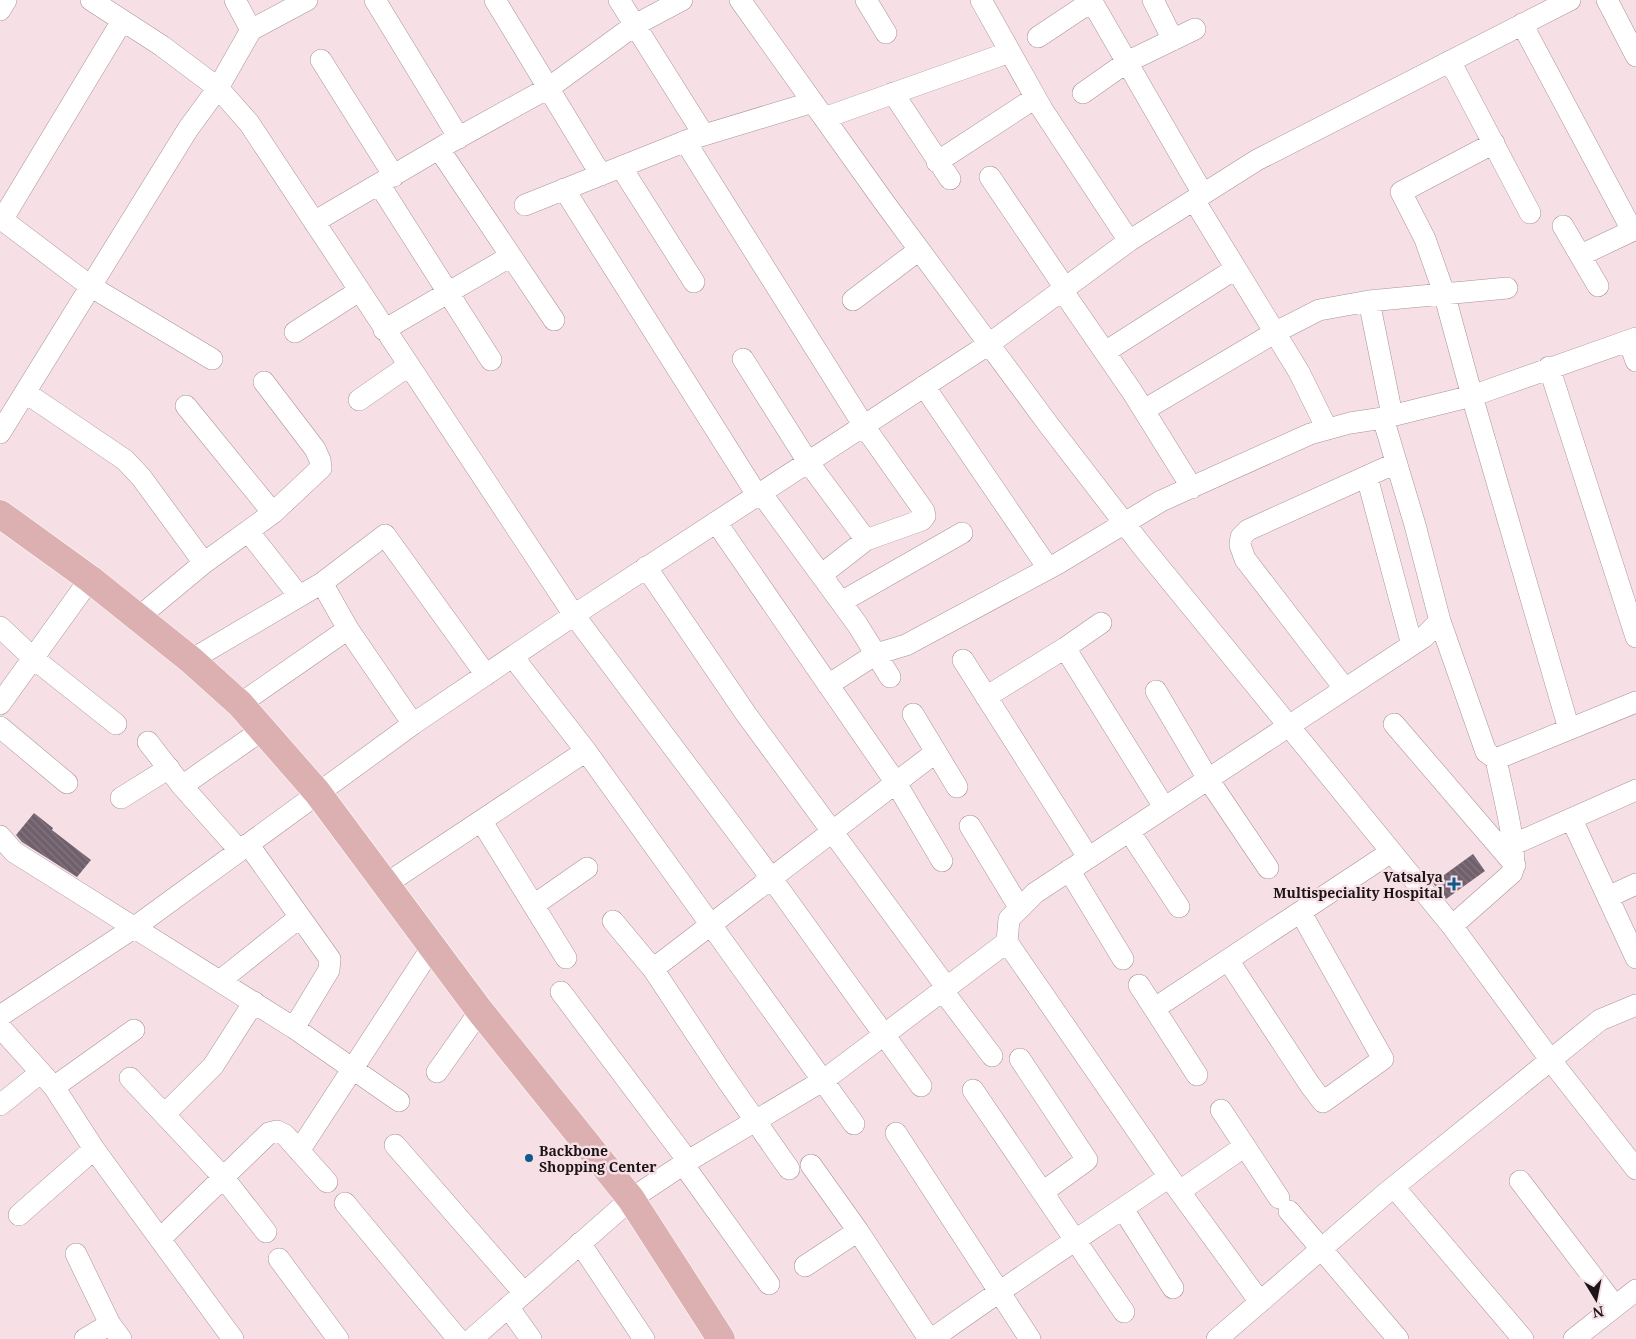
<svg xmlns="http://www.w3.org/2000/svg" width="1636" height="1339" font-family="'Noto Serif',serif">
  <style>
    .building { fill: url(#building-back-hatch) }
    .lines { fill: none; stroke-linecap: round; stroke-linejoin: round }
    .minor-casing { stroke: #a99299; stroke-width: 22 }
    .major-casing { stroke: #fff; stroke-width: 29 }
    .minor { stroke: #fff; stroke-width: 21 }
    .major { stroke: #dcb0b0; stroke-width: 28 }
    .poi-dot { fill: #0e5a8d; stroke: #f7dfe6; stroke-width: 2 }
    .labels { text-anchor: middle; dominant-baseline: central; stroke-width: 5; stroke-linejoin: round; paint-order: stroke }
    .poi-label { font-size: 14px; font-weight: bold; fill: #1c1416; stroke: #f7dfe6; text-anchor: end }
  </style>
  <defs>
    <pattern id="building-back-hatch" width="6" height="6" patternUnits="userSpaceOnUse" patternTransform="scale(1.25)"><rect width="6" height="6" fill="#70606c"/><path d="M-1 5l2 2M0 0l6 6M5-1l2 2" fill="none" stroke="#83767f"/></pattern>
  </defs>
  <rect width="100%" height="100%" fill="#f7dfe6"/>
  <path class="building" d="M34,813L53,828L52,830L91,860L77,877L22,842L16,835Z
    M1473,854L1485,871L1446,899L1433,883Z"/>
  <g class="lines">
    <defs>
      <path id="minor" d="M91,0L162,46L218,88L249,123L574,615L772,879L921,1086
        M235,0L251,30
        M375,0L459,138
        M495,0L601,175
        M619,0L704,135
        M740,0L884,202L1048,424L1142,546L1452,926L1552,1062L1636,1169
        M866,0L886,33
        M981,0L1042,109L1129,241
        M1091,0L1203,194
        M1153,0L1173,40
        M1607,0L1636,56
        M0,10L6,0
        M1522,24L1632,230
        M1038,37L1092,1
        M321,60L394,176
        M1450,61L1530,213
        M893,93L950,179
        M1083,93L1127,62L1195,29
        M824,118L1010,52
        M685,141L864,426L924,511L925,516L922,520L866,540L821,575
        M1494,143L1401,192L1425,239L1444,293L1472,396L1569,729
        M439,149L554,320
        M937,162L1035,98
        M621,167L694,282
        M990,177L1065,288
        M379,184L491,360
        M564,189L757,495
        M1194,200L1299,372L1327,429
        M525,205L691,139L813,102
        M0,218L90,286L212,359
        M2,220L122,21
        M314,222L445,145L550,87L635,25L682,0
        M1563,226L1598,286
        M1581,255L1636,229
        M1062,290L1133,393L1192,488
        M853,300L919,250
        M1369,301L1392,415
        M384,330L511,256
        M295,332L359,291
        M1629,341L1636,361
        M1105,352L1235,269
        M743,359L808,462L866,540
        M1549,367L1636,637
        M924,386L1048,568
        M26,393L125,460L141,477L204,563
        M359,400L408,366
        M186,406L273,513
        M1144,410L1274,333L1319,310L1369,301L1507,288
        M1383,418L1415,525L1440,621L1486,752L1496,759C1501,786 1519,850 1512,873L1452,926
        M0,433L188,129L218,88L251,30L307,0
        M1367,477L1412,645
        M761,493L857,624L890,677
        M716,522L896,783L942,861
        M248,531L299,596
        M646,567L746,714L947,988
        M322,583L348,629L413,724
        M841,602L962,533
        M139,617L204,563L273,513L321,468L320,460L315,449L264,382
        M0,627L33,658L116,724
        M1065,648L1101,623
        M513,657L586,751L854,1124
        M191,660L322,583L385,535L486,675
        M963,660L1088,857
        M828,685L876,654L906,645L1057,564L1161,501L1310,434L1350,423L1383,418L1472,396L1636,338
        M1345,689L1245,559L1240,545L1241,537L1248,530L1396,463
        M1156,691L1208,779L1268,868
        M986,697L1065,648L1164,807
        M0,704L90,579
        M240,704L348,629
        M913,714L957,787
        M1394,724L1515,865
        M0,727L67,783
        M148,742L182,786L239,850
        M1496,759L1636,702
        M182,786L262,730
        M121,798L169,768
        M1572,820L1636,958
        M482,822L566,958
        M970,826L1019,907
        M1129,831L1179,907
        M0,836L14,852L294,1028L399,1101
        M248,844L330,959L329,970L294,1028
        M1512,845L1636,790
        M1069,870L1123,959
        M386,884L586,751
        M1608,897L1636,884
        M534,905L587,868
        M613,921L653,969L722,1073L789,1169
        M1228,960L1310,1085L1323,1102L1383,1059L1301,913
        M653,969L936,752
        M221,980L300,917
        M1139,985L1197,1075
        M943,991L992,1056
        M561,992L688,1161
        M1155,1008L1391,852
        M0,1016L135,927L413,724L574,615L989,344L1129,241L1257,160L1570,0
        M0,1027L54,1087L94,1149L233,1339
        M1020,1059L1087,1160L1043,1192
        M437,1072L480,1011
        M130,1078L223,1177L266,1232
        M54,1087L134,1030
        M973,1090L1124,1312
        M0,1105L40,1073
        M1221,1110L1279,1198
        M165,1114L213,1066L254,1002
        M896,1133L1030,1339
        M395,1145L524,1293
        M299,1151L432,947
        M683,1164L769,1284
        M811,1165L858,1231L929,1339
        M1520,1181L1615,1306
        M1394,1187L1523,1339
        M1180,1191L1245,1146
        M345,1203L458,1339
        M1123,1209L1173,1288
        M1289,1211L1398,1339
        M19,1215L94,1149
        M160,1239L269,1133L277,1131L285,1135L327,1182
        M580,1243L644,1339
        M76,1254L110,1324L85,1339
        M279,1259L338,1339
        M805,1266L858,1231
        M1260,1302L1169,1177L1007,942L1009,919L1035,893L1424,637L1440,621
        M508,1307L531,1339
        M110,1324L121,1339
        M472,1339L631,1199L688,1161L824,1080L1007,942
        M932,1339C1010,1283 1090,1231 1169,1177
        M1217,1339L1385,1194L1600,1020L1636,1005
        M1574,1339L1636,1290"/>
      <path id="major" d="M0,514L90,579L191,660L240,704L317,792L480,1011L631,1199L721,1339"/>
    </defs>
    <use href="#minor" class="minor-casing"/>
    <use href="#major" class="major-casing"/>
    <use href="#minor" class="minor"/>
    <use href="#major" class="major"/>
  </g>
  <g class="poi-dot">
    <path d="M1451.5 876.5h5v5h5v5h-5v5h-5v-5h-5v-5h5z"/>
    <circle cx="529" cy="1158" r="5"/>
  </g>
  <g class="labels">
    <g class="poi-label">
      <text x="1443" y="876">Vatsalya<tspan x="1443" dy="16">Multispeciality Hospital</tspan></text>
      <text x="539" y="1150" text-anchor="start">Backbone<tspan x="539" dy="16">Shopping Center</tspan></text>
    </g>
  </g>
  <g transform="translate(1596 1299) rotate(170)" stroke="#f7dfe6" stroke-width="4" paint-order="stroke">
  <path d="M0-4L9 19L0 12L-9 19Z" fill="#1c1416"/>
  <text y="-8" font-size="14" font-weight="bold" text-anchor="middle" fill="#1c1416">N</text>
  </g>
</svg>
